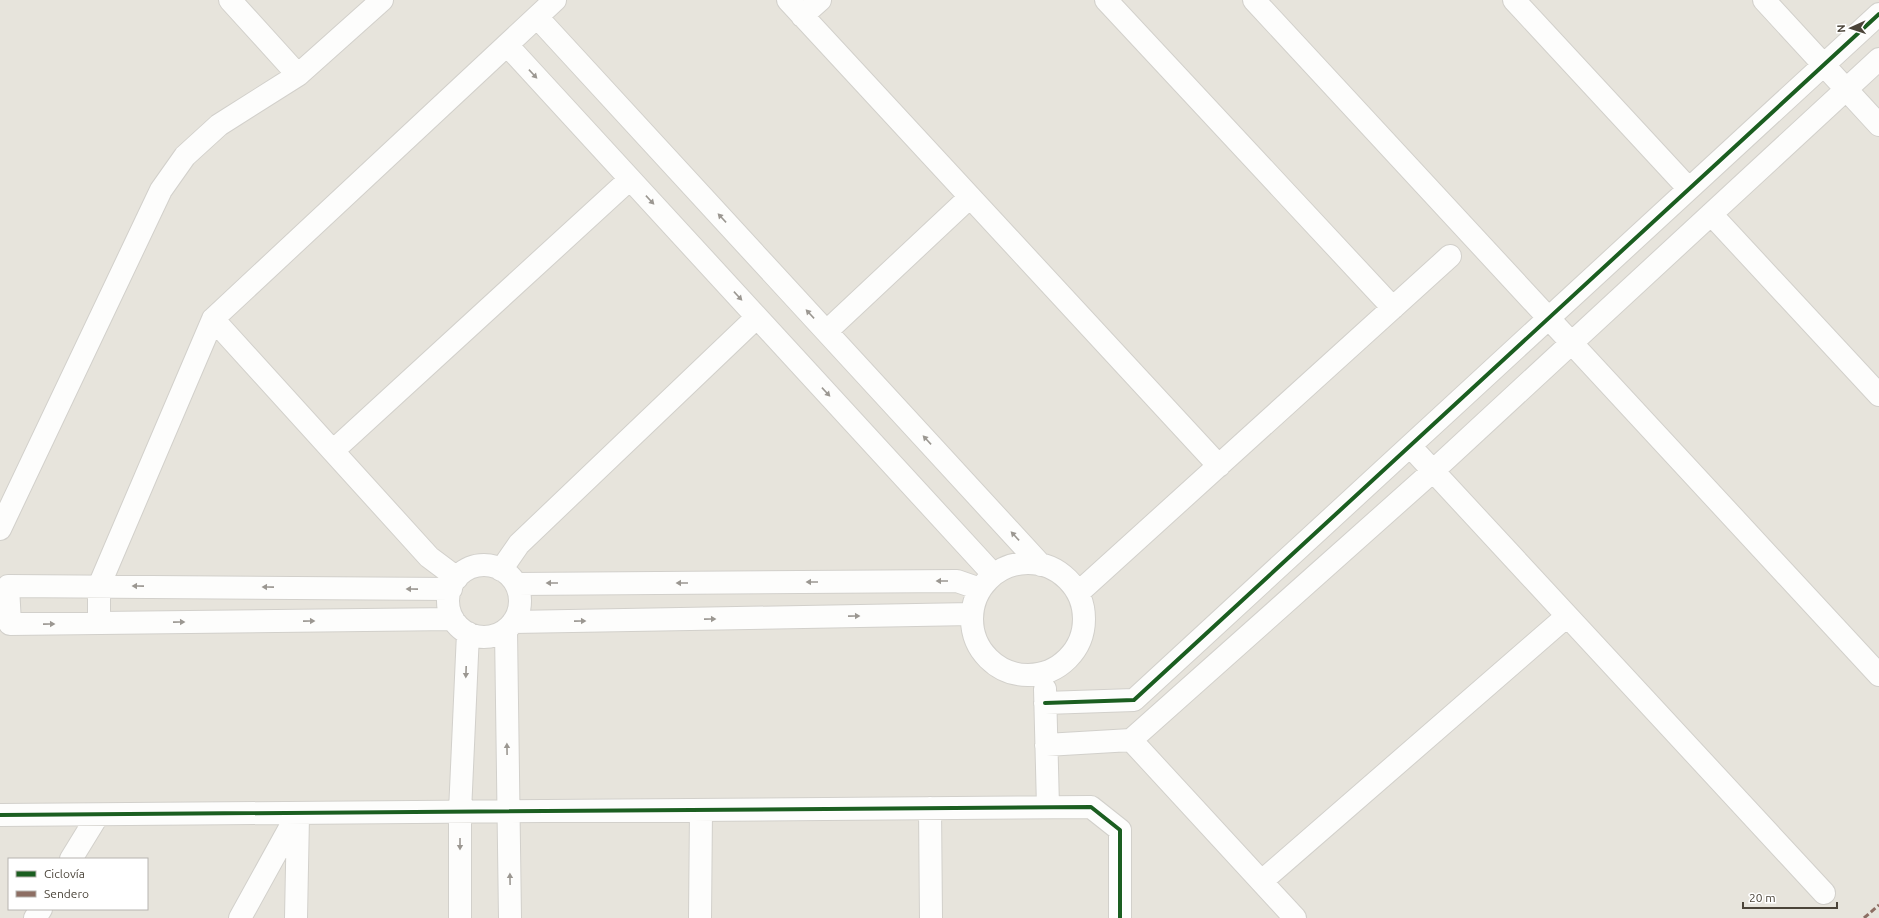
<svg xmlns="http://www.w3.org/2000/svg" width="1879" height="918" font-family="Ubuntu,sans-serif">
  <style>
    .residential { fill: #e7e4dc; fill-rule: evenodd }
    .lines { fill: none; stroke-linecap: round; stroke-linejoin: round }
    .street-casing { stroke: #d2d0cb; stroke-width: 24 }
    .street { stroke: #fdfdfc; stroke-width: 22 }
    .quiet { stroke: #8d6e63; stroke-width: 3; stroke-dasharray: 6 3; stroke-linecap: butt }
    .cycleway-casing { stroke: #fff; stroke-width: 6 }
    .cycleway { stroke: #1b5e20; stroke-width: 4 }
    .oneway { fill: #9b9791 }
  </style>
  <rect width="100%" height="100%" fill="#f4f2ee"/>
  <path class="residential" d="M0,0H1879V918H0ZM9,859H147V909H9Z"/>
  <g class="lines">
    <defs>
      <path id="street" d="M230,0L298,75
        M788,0L1219,466
        M1106,0L1393,308
        M1254,0L1879,675
        M1514,0L1689,189
        M1764,0L1879,125
        M802,16L820,0
        M537,17L1041,565
        M507,45L993,574
        M1711,214L1879,395
        M213,319L429,557L457,578
        M827,331L970,197
        M1410,446L1824,893
        M334,450L630,179
        M0,529L161,190L185,156L219,125L298,75L382,0
        M972 619a56 56 0 1 1 112 0a56 56 0 1 1-112 0Z
        M448 601a36 36 0 1 1 72 0a36 36 0 1 1-72 0Z
        M501,570L519,544L757,317
        M516,584L957,581L980,589
        M451,589L8,586L10,624L453,619
        M1078,593L1450,256
        M513,622L972,614
        M99,623V586L213,319L555,0
        M506,630L510,918
        M1045,689L1048,807
        M1045,703L1134,700L1879,14
        M1131,740L1295,918
        M1046,745L1131,740L1433,471L1879,59
        M930,808L931,918
        M0,815L1091,807L1120,830V918
        M71,859L98,815
        M1262,881L1567,616
        M35,918L41,909
        M240,918L298,813
        M296,918L298,816
        M460,918V812L468,633
        M700,918L701,810"/>
    </defs>
    <use href="#street" class="street-casing"/>
    <use href="#street" class="street"/>
    <path class="quiet" d="M1864,918L1879,905"/>
    <defs>
      <path id="cycleway" d="M1045,703L1134,700L1879,14
        M0,815L1091,807L1120,830V918"/>
    </defs>
    <use href="#cycleway" class="cycleway-casing"/>
    <use href="#cycleway" class="cycleway"/>
  </g>
  <defs><path id="oneway-solid" d="M-6-.8H1V-3.2L6.5 0L1 3.2V.8H-6Z"/></defs>
  <g class="oneway">
    <use href="#oneway-solid" transform="translate(533 74) rotate(47)"/>
    <use href="#oneway-solid" transform="translate(650 200) rotate(47)"/>
    <use href="#oneway-solid" transform="translate(722 218) rotate(-133)"/>
    <use href="#oneway-solid" transform="translate(738 296) rotate(47)"/>
    <use href="#oneway-solid" transform="translate(810 314) rotate(-133)"/>
    <use href="#oneway-solid" transform="translate(826 392) rotate(47)"/>
    <use href="#oneway-solid" transform="translate(927 440) rotate(-133)"/>
    <use href="#oneway-solid" transform="translate(1015 536) rotate(-133)"/>
    <use href="#oneway-solid" transform="translate(942 581) rotate(180)"/>
    <use href="#oneway-solid" transform="translate(812 582) rotate(180)"/>
    <use href="#oneway-solid" transform="translate(552 583) rotate(180)"/>
    <use href="#oneway-solid" transform="translate(682 583) rotate(180)"/>
    <use href="#oneway-solid" transform="translate(138 586) rotate(-179)"/>
    <use href="#oneway-solid" transform="translate(268 587) rotate(-179)"/>
    <use href="#oneway-solid" transform="translate(412 589) rotate(-179)"/>
    <use href="#oneway-solid" transform="translate(854 616) rotate(-1)"/>
    <use href="#oneway-solid" transform="translate(710 619) rotate(-1)"/>
    <use href="#oneway-solid" transform="translate(309 621) rotate(-1)"/>
    <use href="#oneway-solid" transform="translate(580 621) rotate(-1)"/>
    <use href="#oneway-solid" transform="translate(179 622) rotate(-1)"/>
    <use href="#oneway-solid" transform="translate(49 624) rotate(-1)"/>
    <use href="#oneway-solid" transform="translate(466 672) rotate(92)"/>
    <use href="#oneway-solid" transform="translate(507 749) rotate(-91)"/>
    <use href="#oneway-solid" transform="translate(460 844) rotate(90)"/>
    <use href="#oneway-solid" transform="translate(510 879) rotate(-91)"/>
  </g>
  <rect x="8" y="858" width="140" height="52" fill="#ffffff" stroke="#b7b4b0"/>
  <rect x="16" y="871" width="20" height="6" fill="#1b5e20" stroke="#b7b4b0"/>
  <text x="44" y="878" font-size="12" fill="#4b4439">Ciclovía</text>
  <rect x="16" y="891" width="20" height="6" fill="#8d6e63" stroke="#b7b4b0"/>
  <text x="44" y="898" font-size="12" fill="#4b4439">Sendero</text>
  <g transform="translate(1851 28) rotate(267)" stroke="#ffffff" stroke-width="3" paint-order="stroke">
  <path d="M0-3L7 15L0 10L-7 15Z" fill="#4b4439"/>
  <text y="-6" font-size="11" font-weight="bold" text-anchor="middle" fill="#4b4439">N</text>
  </g>
  <path d="M1743 902v6h94v-6" fill="none" stroke="#4b4439" stroke-width="2"/>
  <text x="1749" y="902" font-size="12" fill="#4b4439" stroke="#ffffff" stroke-width="3" paint-order="stroke">20 m</text>
</svg>
